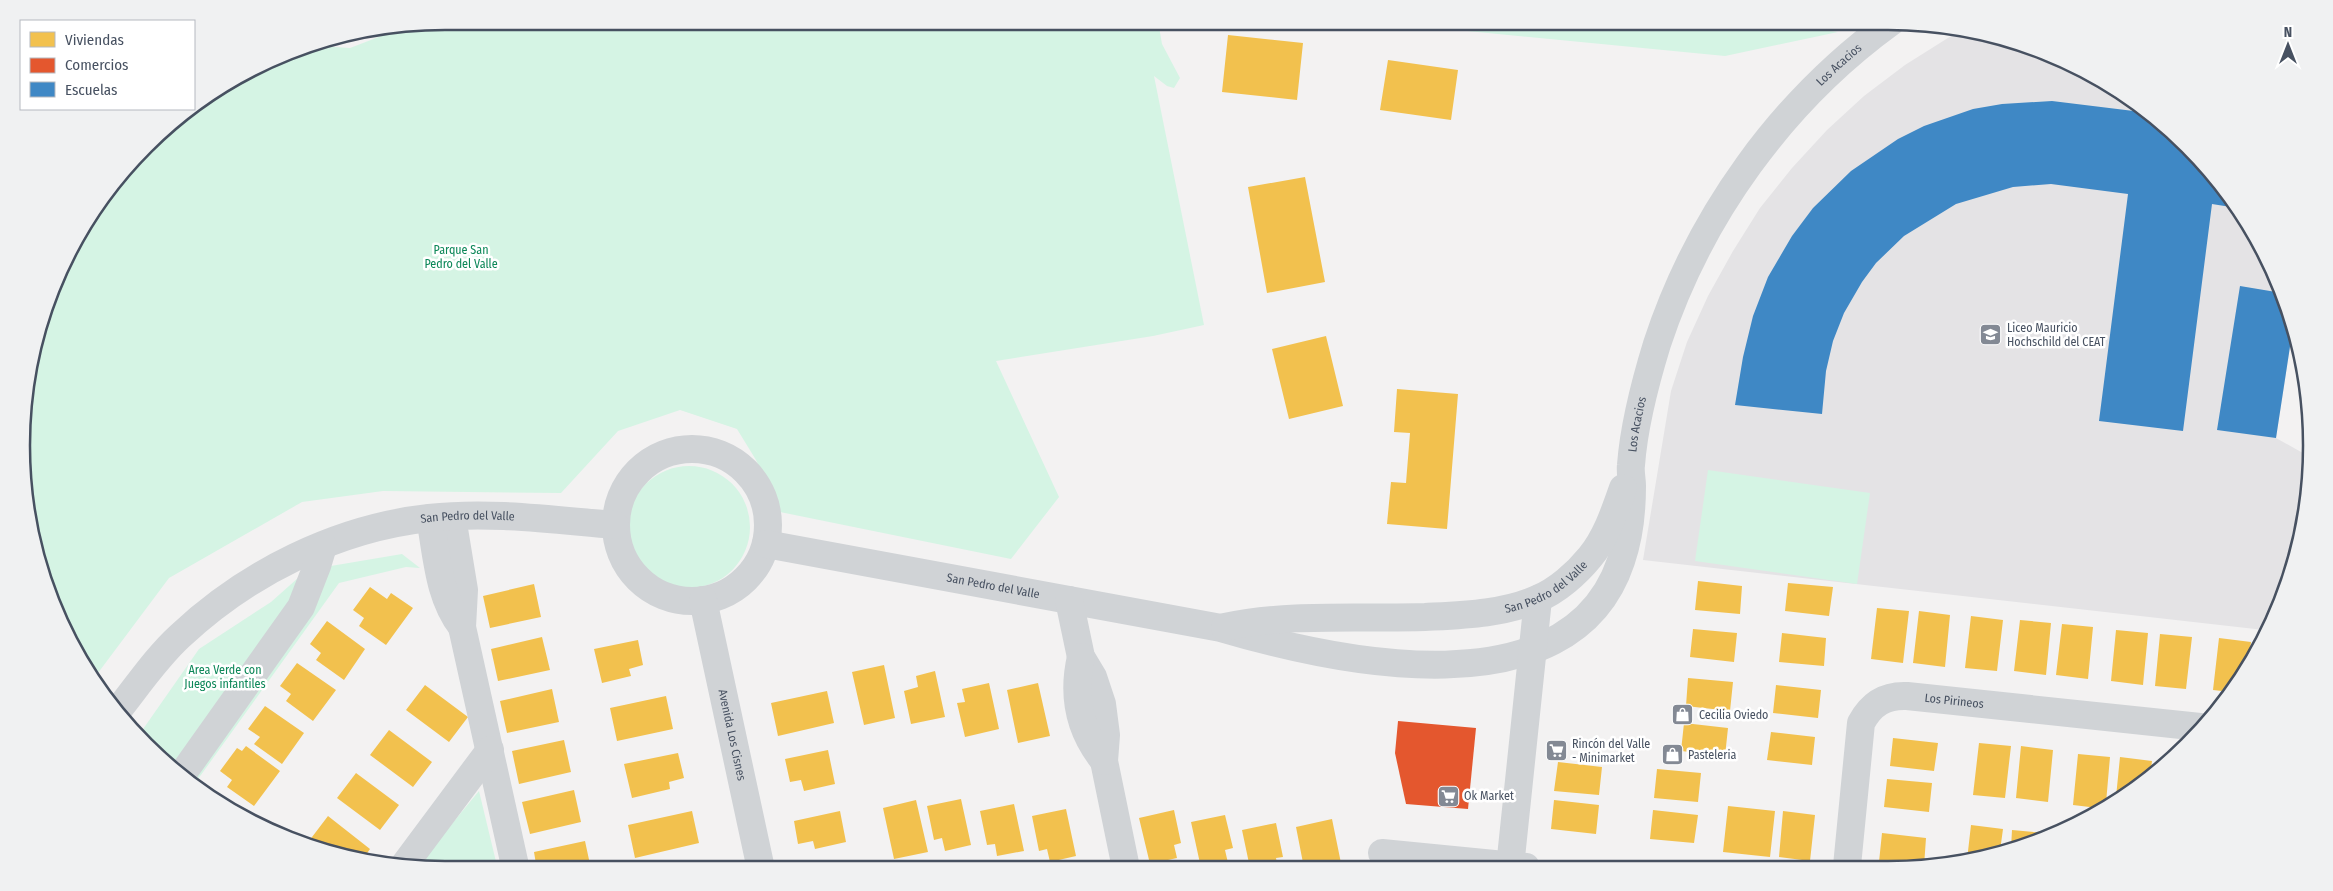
<svg xmlns="http://www.w3.org/2000/svg" width="2333" height="891" font-family="'Fira Sans Condensed',sans-serif">
  <style>
    .education { fill: #e4e3e5 }
    .green { fill: #d5f4e4 }
    .homes { fill: #f2c14e }
    .shops { fill: #e4572e }
    .schools { fill: #3f88c5 }
    .lines { fill: none; stroke-linecap: round; stroke-linejoin: round }
    .minor { stroke: #d0d3d6; stroke-width: 28 }
    .labels { text-anchor: middle; dominant-baseline: central; stroke-width: 5; stroke-linejoin: round; paint-order: stroke }
    .street-label { font-size: 12px; fill: #475161; stroke: #fff }
    .park-label { font-size: 12px; fill: #0c8758; stroke: #fff }
    .poi-label { font-size: 12px; fill: #475161; stroke: #fff; text-anchor: start }
    .rim { fill: none; stroke: #475161; stroke-width: 2.5 }
  </style>
  <rect width="100%" height="100%" fill="#f3f2f2"/>
  <path class="education" d="M1959,31L1998,36L2075,65L2146,109L2207,166L2255,234L2289,309L2293,327L2276,438L2310,457L2311,474L2297,556L2264,630L1643,560L1671,391L1687,342L1708,296L1733,251L1760,208L1792,168L1827,130L1864,96L1905,65Z"/>
  <path class="green" d="M446,21H1158L1162,44L1180,78L1174,88L1167,86L1154,76L1204,325L1153,336L996,361L1059,497L1011,559L780,512L756,460L737,429L680,410L618,431L561,493L383,491L302,502L169,578L92,681L53,608L29,529L25,390L44,309L78,234L166,126L194,109V106L234,78L305,45L350,48L402,28Z
    M1365,21H1758L1838,32L1725,56Z
    M628 527a61 61 0 1 1 122 0a61 61 0 1 1-122 0Z
    M1708,470L1870,493L1857,584L1695,561Z
    M402,554L420,568L406,567L339,583L193,786L141,732L199,649L271,602L307,570Z
    M479,791L498,870H446L417,866Z"/>
  <path class="homes" d="M1228,35L1303,43L1297,100L1222,92Z
    M1388,60L1458,70L1451,120L1380,110Z
    M1305,177L1325,282L1267,293L1248,187Z
    M1326,336L1343,406L1289,419L1272,349Z
    M1397,389L1458,394L1447,529L1387,524L1391,482L1406,483L1410,433L1394,432Z
    M1698,581L1742,586L1740,614L1695,610Z
    M1788,583L1833,587L1829,616L1785,611Z
    M534,584L541,617L490,628L483,596Z
    M370,587L387,599L391,593L413,608L386,645L359,626L364,618L353,610Z
    M1877,608L1909,611L1903,663L1871,659Z
    M1919,611L1950,615L1945,667L1913,663Z
    M1971,616L2003,620L1997,671L1965,668Z
    M2020,620L2051,623L2046,675L2014,671Z
    M327,621L365,649L344,680L316,660L321,653L310,644Z
    M2062,624L2093,627L2088,679L2056,675Z
    M1693,629L1737,633L1734,662L1690,657Z
    M2116,630L2148,633L2143,685L2111,681Z
    M1782,633L1826,638L1824,666L1779,662Z
    M2160,634L2192,637L2186,689L2155,686Z
    M542,637L550,670L498,681L491,649Z
    M2219,638L2251,642L2248,664L2240,681L2231,692L2213,690Z
    M638,640L643,665L629,669L631,676L602,683L594,649Z
    M297,663L336,690L313,721L286,701L291,694L280,686Z
    M884,665L895,718L864,725L852,672Z
    M935,671L945,717L911,724L904,691L918,687L916,676Z
    M1688,678L1733,682L1730,711L1686,706Z
    M989,683L999,729L965,737L957,703L965,702L962,689Z
    M1038,683L1050,736L1018,743L1007,690Z
    M425,685L468,717L449,742L406,710Z
    M1776,685L1821,690L1818,718L1773,713Z
    M552,689L559,722L507,733L500,701Z
    M827,691L834,723L778,736L771,703Z
    M666,696L673,729L617,741L610,708Z
    M265,706L304,733L282,764L254,744L260,737L248,729Z
    M1684,723L1728,728L1725,756L1681,751Z
    M389,730L432,762L413,787L370,755Z
    M1771,732L1815,737L1812,765L1767,760Z
    M1893,738L1938,743L1934,771L1890,766Z
    M564,740L571,772L519,784L512,751Z
    M1979,743L2011,746L2005,798L1973,795Z
    M246,746L280,771L254,806L227,787L232,780L220,771L237,748L242,751Z
    M2021,746L2053,750L2048,802L2016,798Z
    M828,750L835,784L804,791L801,780L790,782L785,759Z
    M678,753L684,778L669,782L670,789L632,798L624,764Z
    M2078,754L2110,757L2106,803L2098,808L2073,805Z
    M2120,757L2152,761L2150,775L2116,797Z
    M1558,762L1602,767L1599,795L1554,791Z
    M1657,769L1701,773L1698,802L1654,798Z
    M356,773L399,805L380,830L337,798Z
    M1887,779L1932,783L1929,812L1884,807Z
    M204,789L219,800L218,801L202,792Z
    M574,790L581,822L530,834L522,802Z
    M961,799L971,845L945,851L942,838L934,840L927,806Z
    M916,800L928,852L894,859L883,808Z
    M1554,800L1599,805L1596,834L1551,829Z
    M1014,804L1024,851L997,856L995,844L987,845L980,811Z
    M1728,806L1775,811L1770,857L1723,852Z
    M1066,809L1076,856L1050,862L1047,849L1039,851L1032,816Z
    M1174,810L1181,843L1174,845L1177,858L1150,864L1139,818Z
    M1653,810L1698,815L1694,843L1650,839Z
    M692,811L699,843L635,858L628,825Z
    M840,811L846,842L815,849L813,841L798,844L794,821Z
    M1783,811L1815,815L1810,861L1779,857Z
    M1225,815L1233,848L1225,850L1228,863L1201,868L1191,822Z
    M328,816L370,849L363,859L335,855L319,849L309,841Z
    M1332,819L1342,868H1304L1296,827Z
    M1276,823L1283,857L1276,858L1278,868H1250L1242,830Z
    M1971,825L2003,829L2000,851L1967,860Z
    M2012,830L2044,833V839L2011,848Z
    M1882,833L1926,838L1924,866L1879,862Z
    M585,841L591,869L537,870L534,852Z"/>
  <path class="shops" d="M1398,721L1476,728L1468,809L1406,804L1395,753Z"/>
  <path class="schools" d="M2052,101L2150,113L2207,166L2237,208L2212,204L2183,431L2099,421L2128,194L2051,184L2013,187L1956,204L1904,236L1876,263L1862,282L1844,313L1833,341L1826,371L1822,414L1735,405L1743,357L1753,316L1768,277L1792,236L1813,208L1851,171L1898,139L1924,126L1973,109L2002,104Z
    M2240,286L2282,293L2289,309L2293,327L2276,438L2217,430Z"/>
  <g class="lines">
    <g class="minor">
      <circle cx="692" cy="525" r="76"/>
      <path d="M452,517L464,590L462,627L516,870"/>
      <path d="M430,518C437,555 438,596 462,627"/>
      <path id="s1" d="M766,544L1221,628C1336,662 1570,714 1621,561C1629,538 1632,511 1632,486C1632,479 1630,472 1631,465C1634,424 1645,383 1657,344C1699,216 1782,101 1891,22"/>
      <path id="s2" d="M703,600L761,869"/>
      <path d="M1069,600L1081,657L1093,677L1102,704L1106,735L1104,761L1126,868"/>
      <path id="s3" d="M1225,627C1290,613 1359,619 1425,617C1462,615 1503,614 1537,599C1557,591 1577,573 1590,557C1606,538 1615,511 1623,488"/>
      <path d="M1081,657C1072,696 1079,730 1104,761"/>
      <path id="s4" d="M119,709C138,685 157,657 180,636C247,573 337,528 429,518C490,511 554,520 615,525"/>
      <path d="M181,776L301,607L317,566L323,546"/>
      <path d="M1382,853L1526,867"/>
      <path d="M405,864L490,750"/>
      <path id="s5" d="M1847,866L1861,723C1871,704 1885,695 1907,696L2200,727"/>
      <path d="M1510,867L1538,599"/>
    </g>
  </g>
  <defs>
    <symbol id="school-square" viewBox="-11 -11 22 22"><rect x="-9" y="-9" width="18" height="18" rx="4" fill="#838994" stroke="#fff"/><path d="M0-5L7-2L0 1L-7-2ZM-4 1L0 2.5L4 1V4Q0 6-4 4Z" fill="#fff"/></symbol>
    <symbol id="shop-square" viewBox="-11 -11 22 22"><rect x="-9" y="-9" width="18" height="18" rx="4" fill="#838994" stroke="#fff"/><path d="M-5-2.5h2.3a2.7 3.5 0 0 1 5.4 0H5L5.5 6h-11ZM-1.5-2.5h3a1.5 2.3 0 0 0-3 0Z" fill="#fff"/></symbol>
    <symbol id="supermarket-square" viewBox="-11 -11 22 22"><rect x="-9" y="-9" width="18" height="18" rx="4" fill="#838994" stroke="#fff"/><path d="M-6-5.5h2.5l.6 2H6L4.5 2H-2.5L-4.4-4H-6ZM-1.5 3.2a1.3 1.3 0 1 0 .1 0ZM3 3.2a1.3 1.3 0 1 0 .1 0Z" fill="#fff"/></symbol>
  </defs>
  <g fill-rule="evenodd">
    <use href="#school-square" x="1978" y="322" width="25" height="25"/>
    <use href="#shop-square" x="1670" y="702" width="25" height="25"/>
    <use href="#supermarket-square" x="1544" y="738" width="25" height="25"/>
    <use href="#shop-square" x="1660" y="742" width="25" height="25"/>
    <use href="#supermarket-square" x="1436" y="784" width="25" height="25"/>
  </g>
  <g class="labels">
    <g class="street-label">
      <text stroke="none"><textPath href="#s1" startOffset="1468">Los Acacios</textPath></text>
      <text stroke="none"><textPath href="#s1" startOffset="1048">Los Acacios</textPath></text>
      <text stroke="none"><textPath href="#s4" startOffset="414">San Pedro del Valle</textPath></text>
      <text stroke="none"><textPath href="#s3" startOffset="328">San Pedro del Valle</textPath></text>
      <text stroke="none"><textPath href="#s1" startOffset="231">San Pedro del Valle</textPath></text>
      <text stroke="none"><textPath href="#s5" startOffset="248">Los Pirineos</textPath></text>
      <text stroke="none"><textPath href="#s2" startOffset="138">Avenida Los Cisnes</textPath></text>
    </g>
    <g class="park-label">
      <text x="461" y="250">Parque San<tspan x="461" dy="14">Pedro del Valle</tspan></text>
      <text x="225" y="670">Area Verde con<tspan x="225" dy="14">Juegos infantiles</tspan></text>
    </g>
    <g class="poi-label">
      <text x="2007" y="328">Liceo Mauricio<tspan x="2007" dy="14">Hochschild del CEAT</tspan></text>
      <text x="1699" y="715">Cecilia Oviedo</text>
      <text x="1572" y="744">Rincón del Valle<tspan x="1572" dy="14">- Minimarket</tspan></text>
      <text x="1688" y="755">Pasteleria</text>
      <text x="1464" y="796">Ok Market</text>
    </g>
  </g>
  <path d="M0 0H2333V891H0ZM445 30H1888A415 415 0 0 1 2303 445V446A415 415 0 0 1 1888 861H445A415 415 0 0 1 30 446V445A415 415 0 0 1 445 30Z" fill="#f0f1f2" fill-rule="evenodd"/>
  <path class="rim" d="M445 30H1888A415 415 0 0 1 2303 445V446A415 415 0 0 1 1888 861H445A415 415 0 0 1 30 446V445A415 415 0 0 1 445 30Z"/>
  <rect x="20" y="20" width="175" height="90" fill="#ffffff" stroke="#b5b9c0"/>
  <rect x="30" y="32" width="25" height="15" fill="#f2c14e" stroke="#b5b9c0"/>
  <text x="65" y="45" font-size="15" fill="#475161">Viviendas</text>
  <rect x="30" y="58" width="25" height="15" fill="#e4572e" stroke="#b5b9c0"/>
  <text x="65" y="70" font-size="15" fill="#475161">Comercios</text>
  <rect x="30" y="82" width="25" height="15" fill="#3f88c5" stroke="#b5b9c0"/>
  <text x="65" y="95" font-size="15" fill="#475161">Escuelas</text>
  <g transform="translate(2288 45)" stroke="#ffffff" stroke-width="4" paint-order="stroke">
  <path d="M0-4L9 19L0 12L-9 19Z" fill="#475161"/>
  <text y="-8" font-size="14" font-weight="bold" text-anchor="middle" fill="#475161">N</text>
  </g>
</svg>
